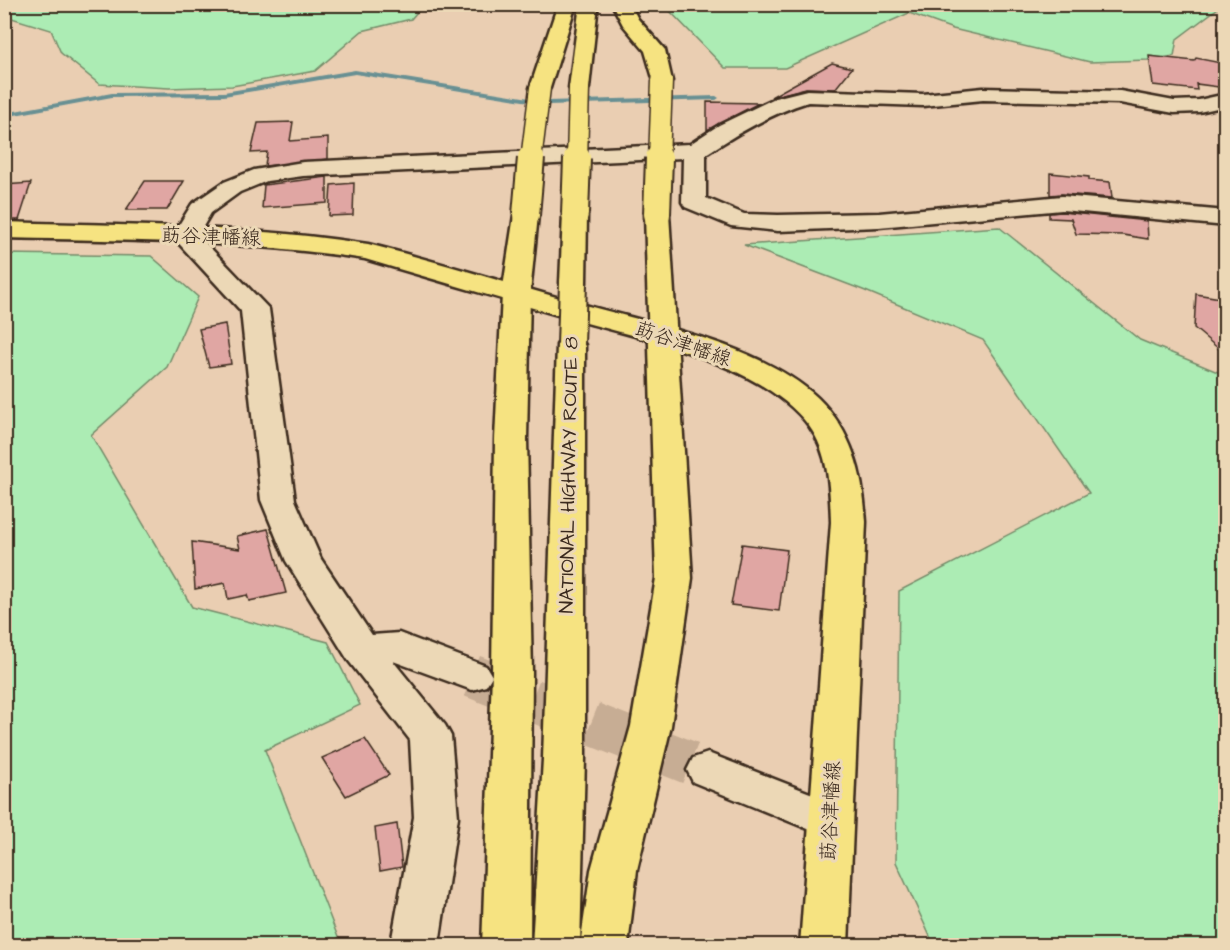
<svg xmlns="http://www.w3.org/2000/svg" width="1230" height="950" font-family="'Architects Daughter','Klee One',sans-serif">
  <style>
    .green { fill: #acecb4; stroke: #748b69; stroke-width: 1.5 }
    .lines { fill: none; stroke-linecap: round; stroke-linejoin: round }
    .stream { fill: #679093; fill-rule: evenodd }
    .building { fill: #e0a6a3; stroke: #3b2a1e; stroke-width: 1.5 }
    .minor-tunnel { stroke: #c7ad94; stroke-width: 43; stroke-dasharray: 43 21; stroke-linecap: butt }
    .minor-casing { stroke: #3b2a1e; stroke-width: 5 }
    .major-casing { stroke: #3b2a1e; stroke-width: 5 }
    .highway-casing { stroke: #3b2a1e; stroke-width: 5 }
    .minor { fill: #ecd8b6; fill-rule: evenodd }
    .major { fill: #f6e381; fill-rule: evenodd }
    .highway { fill: #f6e381; fill-rule: evenodd }
    .highway-bridge-far1-casing { stroke: #3b2a1e; stroke-width: 23; stroke-linecap: butt }
    .highway-bridge-casing { stroke: #3b2a1e; stroke-width: 30; stroke-linecap: butt }
    .highway-bridge-far1 { stroke: #f6e381; stroke-width: 20 }
    .highway-bridge { stroke: #f6e381; stroke-width: 26 }
    .labels { text-anchor: middle; dominant-baseline: central; stroke-width: 6; stroke-linejoin: round; paint-order: stroke }
    .street-label { font-size: 20px; fill: #3b2a1e; stroke: #ecd8b6 }
  </style>
  <rect width="100%" height="100%" fill="#eaceb2"/>
  <filter id="ink" filterUnits="userSpaceOnUse"><feTurbulence type="fractalNoise" baseFrequency=".0167" numOctaves="2"/><feDisplacementMap in="SourceGraphic" scale="12" xChannelSelector="R" yChannelSelector="G"/><feConvolveMatrix kernelMatrix="1 2 1 2 8 2 1 2 1" color-interpolation-filters="sRGB"/></filter>
  <g filter="url(#ink)">
    <path class="green" d="M5,4H423V5L411,19L362,31L315,71L232,86L169,88L99,84L61,53L51,30L5,16Z
      M664,5H1222L1177,39L1174,56L1148,60L1090,62L953,29L909,13L785,68H725Z
      M999,227L1140,340L1225,375V945H934L896,862L899,591L1089,493L983,340L863,290L744,245Z
      M5,254L151,256L198,297L167,367L91,435L192,607L328,642L360,705L265,750L341,945H5Z"/>
    <g class="lines">
      <path class="stream" d="M355,70L548,101L716,96L719,98L716,100L548,105L355,74L224,96L112,97L4,117V113L112,93L224,92Z"/>
    </g>
    <path class="building" d="M1149,56L1194,61L1196,58L1226,64V88L1196,84L1197,90L1153,85Z
      M832,63L852,68L835,89L806,88L771,97Z
      M707,102L759,103L707,130Z
      M293,122L290,141L328,138V159L265,166L267,152L251,153L258,123Z
      M1050,173L1089,177V180L1110,182L1112,198L1062,194L1050,195Z
      M327,177V203L262,208L264,185Z
      M145,181H184L167,210H126Z
      M31,183L19,220H4V185Z
      M354,183L353,215L329,216L331,185Z
      M1062,212L1147,221L1148,239L1123,235L1076,234L1071,219L1049,218V213Z
      M1196,294L1226,299V355L1194,328Z
      M225,324L231,364L209,367L199,329Z
      M268,529L286,593L249,601L247,595L228,599L225,583L195,589L192,542L240,549L237,536Z
      M742,544L787,550L779,611L731,605Z
      M365,739L389,775L346,796L322,758Z
      M397,824L402,867L380,871L375,828Z"/>
    <g class="lines">
      <path class="minor-tunnel" d="M472,676L708,770"/>
      <defs>
        <path id="minor" d="M983,88L1120,91L1174,101L1199,100L1226,94V106L1199,112L1174,113L1120,103L983,100L923,106L808,102C772,113 738,133 706,154V198L744,214L778,215L879,213L1062,196L1226,211V226L1062,210L879,227L778,231L731,226L685,207L682,202L683,158L303,176L267,181L240,192L211,213L198,235L269,309L295,500L321,559L372,635L399,633L486,666L492,676L486,686L472,690L393,661L445,725L451,736L458,817L440,938L441,946H393L392,938L414,817L410,740L348,660L286,561L261,500L241,311L172,236L192,204L224,182L254,170L303,162L690,144L719,125L775,98L807,90L923,94Z
          M708,753L846,807L852,820L846,833L830,838L693,782L687,770L693,758Z"/>
        <path id="major" d="M4,222C126,226 247,225 368,244C436,261 503,282 570,301C647,323 759,343 818,398C853,432 863,475 866,522L848,946H800L831,522C830,490 829,453 809,426C761,361 633,337 558,315C494,297 429,278 365,259C246,240 125,241 4,238Z"/>
        <path id="highway" d="M558,4H576L550,88L547,92L540,94L533,92L530,88Z
          M580,4H598L589,88L586,92L579,94L572,92L569,88Z
          M612,4H630L638,19L665,50L672,81L669,85L662,87L655,85L645,51L623,25Z
          M575,207L584,209L587,214L586,283L583,289L573,291L563,289L560,283L563,214L566,209Z
          M657,207L666,209L669,214L692,578L671,726L637,870L628,946H580L591,870L631,726L656,578L645,214L648,209Z
          M526,208L535,210L538,215L530,294L527,439L532,673L530,946H482L492,673L495,439L502,294L514,215L517,210Z
          M571,336L581,339L585,345V759L580,946H532L543,759L557,345L561,339Z"/>
      </defs>
      <use href="#minor" class="minor-casing"/>
      <use href="#major" class="major-casing"/>
      <use href="#highway" class="highway-casing"/>
      <use href="#minor" class="minor"/>
      <use href="#major" class="major"/>
      <use href="#highway" class="highway"/>
      <defs>
        <path id="highway-bridge-far1" d="M531,160L540,88
          M577,160L579,88
          M659,160L662,81"/>
        <path id="highway-bridge" d="M575,214L577,158
          M657,214L659,158
          M526,215L531,158
          M571,345L573,283"/>
      </defs>
      <use href="#highway-bridge-far1" class="highway-bridge-far1-casing"/>
      <use href="#highway-bridge" class="highway-bridge-casing"/>
      <use href="#highway-bridge-far1" class="highway-bridge-far1"/>
      <use href="#highway-bridge" class="highway-bridge"/>
    </g>
  </g>
  <g class="labels">
    <g class="street-label">
      <text transform="translate(211 237) rotate(2)">莇谷津幡線</text>
      <text transform="translate(683 344) rotate(19)">莇谷津幡線</text>
      <text transform="translate(569 475) rotate(-89)">NATIONAL HIGHWAY ROUTE 8</text>
      <text transform="translate(831 811) rotate(-87)">莇谷津幡線</text>
    </g>
  </g>
  <rect width="1230" height="950" fill="none" stroke="#ecd8b6" stroke-width="24"/>
  <rect x="12" y="12" width="1206" height="926" fill="none" stroke="#3b2a1e" stroke-width="2" filter="url(#ink)"/>
</svg>
